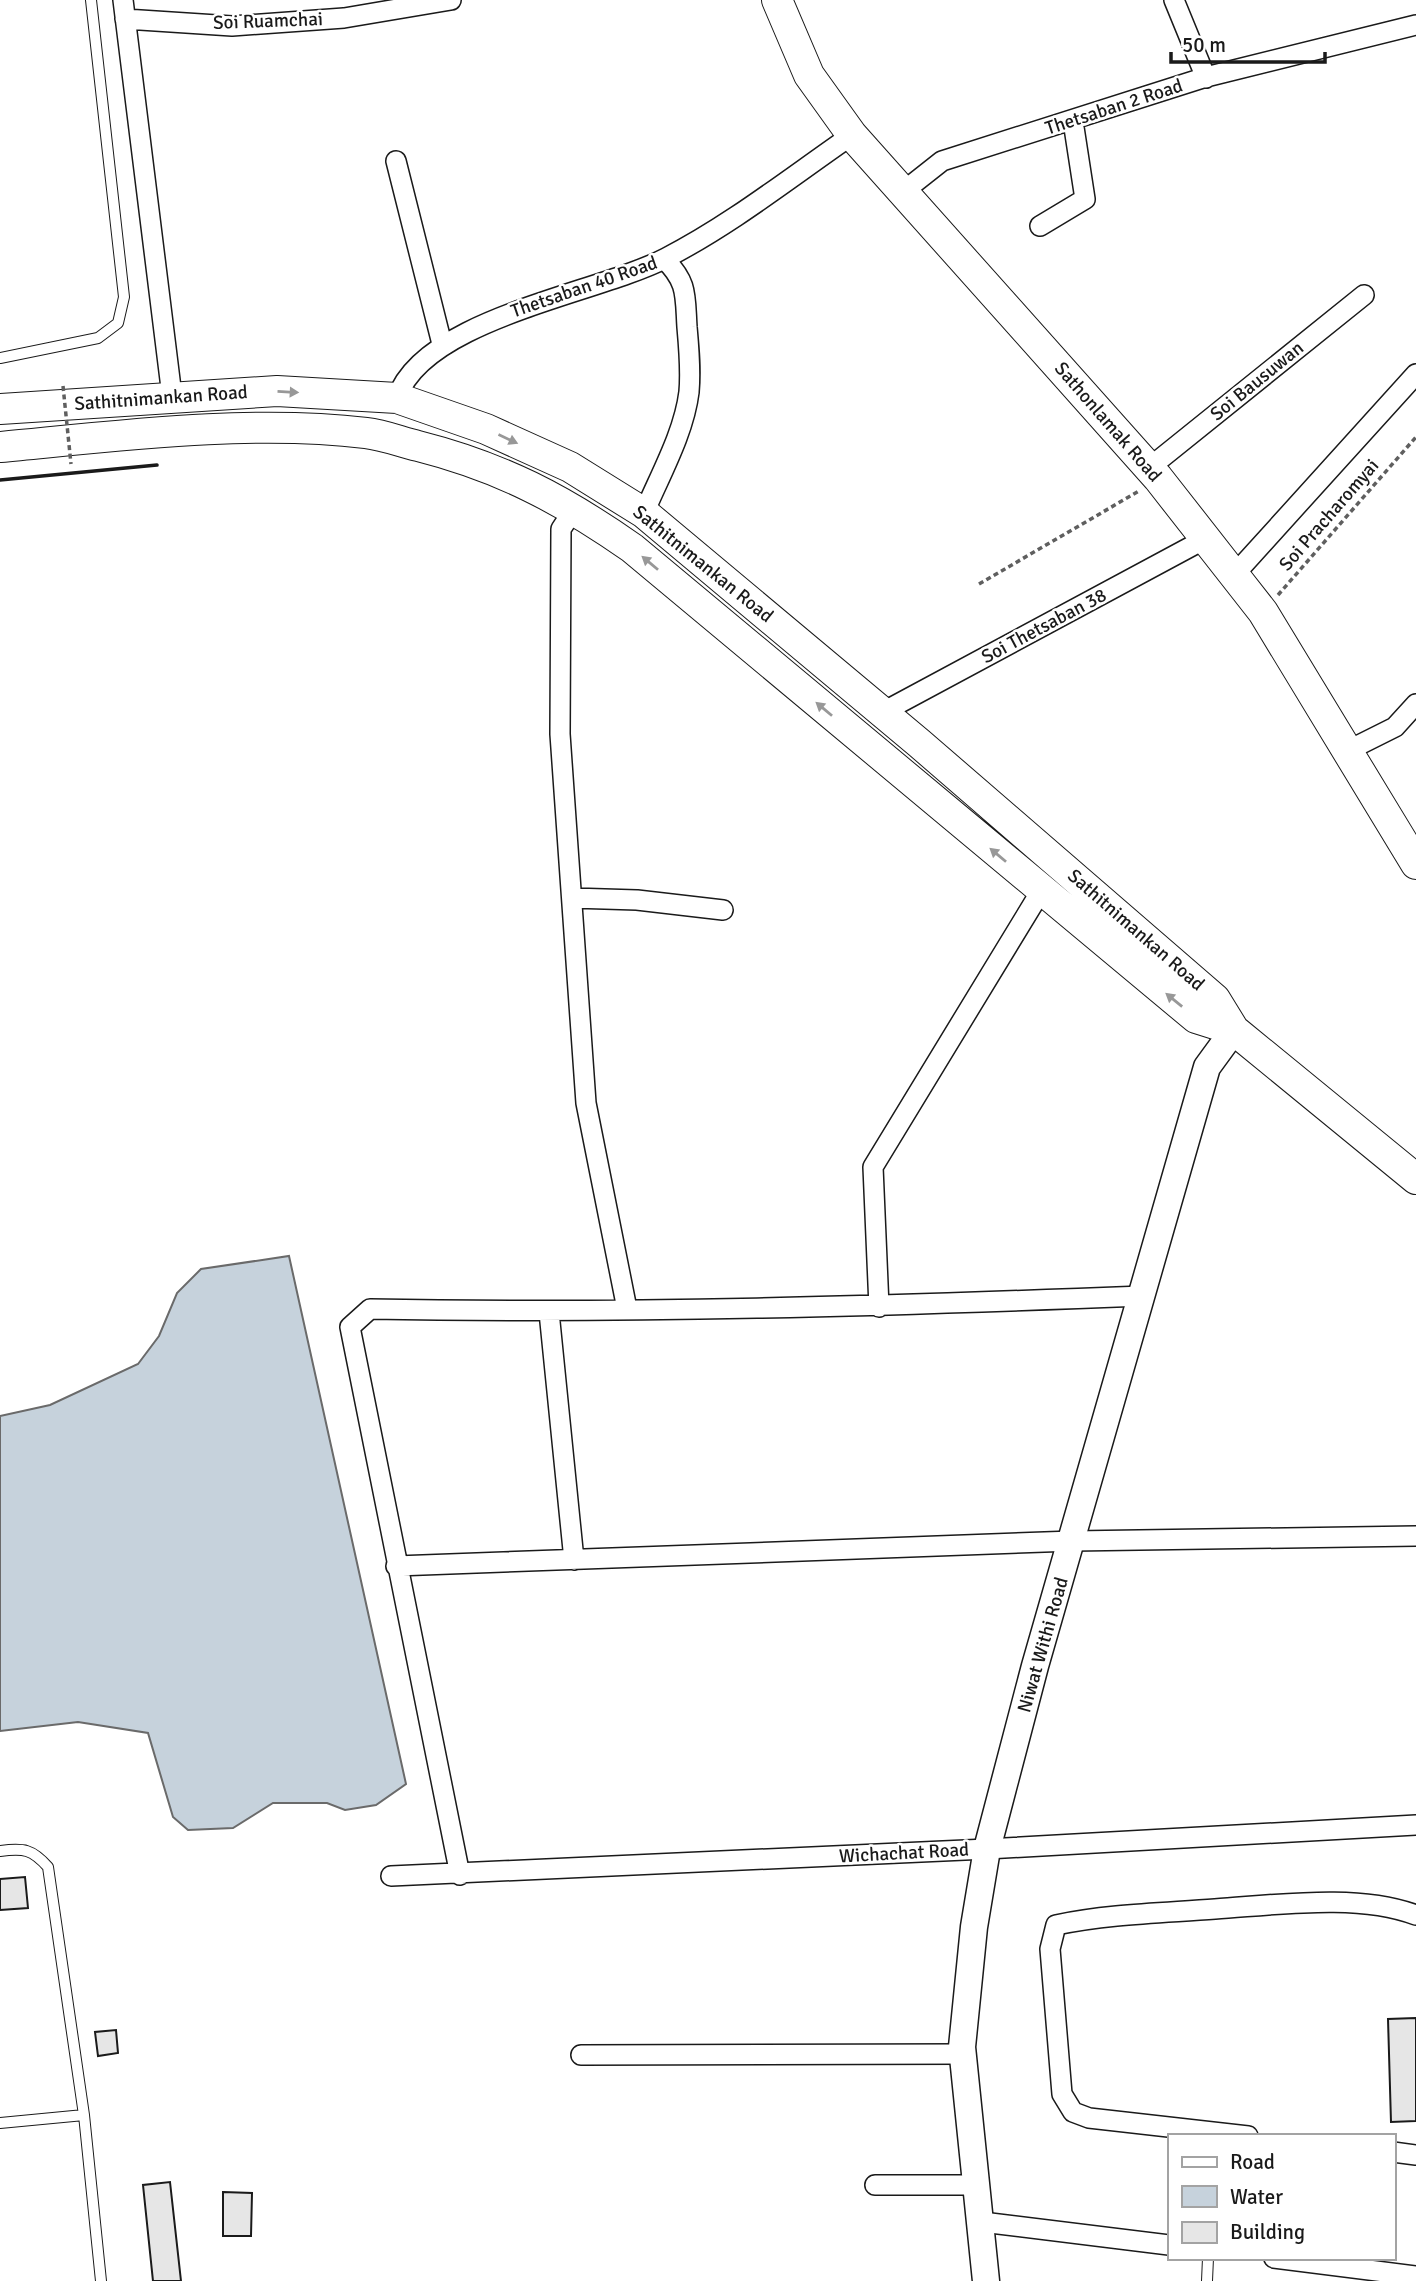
<svg xmlns="http://www.w3.org/2000/svg" width="1416" height="2281" font-family="Signika,sans-serif">
  <style>
    .water { fill: #c6d2dc; stroke: #6a6a6a; stroke-width: 2 }
    .building { fill: #e6e6e6; stroke: #1a1a1a; stroke-width: 2 }
    .lines { fill: none; stroke-linecap: round; stroke-linejoin: round }
    .service-casing { stroke: #1a1a1a; stroke-width: 12 }
    .minor-casing { stroke: #1a1a1a; stroke-width: 22 }
    .secondary-casing { stroke: #1a1a1a; stroke-width: 29 }
    .primary-casing { stroke: #1a1a1a; stroke-width: 32 }
    .path { stroke: #5f5f5f; stroke-width: 3.5; stroke-dasharray: 5 3.5; stroke-linecap: butt }
    .service { stroke: #fff; stroke-width: 10 }
    .minor { stroke: #fff; stroke-width: 19 }
    .secondary { stroke: #fff; stroke-width: 26 }
    .primary { stroke: #fff; stroke-width: 30 }
    .path-bridge { stroke: #5f5f5f; stroke-width: 3.5; stroke-dasharray: 5 3.5; stroke-linecap: butt }
    .wall { stroke: #1a1a1a; stroke-width: 3.5 }
    .oneway { fill: #989898 }
    .labels { text-anchor: middle; dominant-baseline: central; stroke-width: 5; stroke-linejoin: round; paint-order: stroke }
    .street-label { font-size: 19px; fill: #1a1a1a; stroke: #fff }
  </style>
  <rect width="100%" height="100%" fill="#fff"/>
  <path class="water" d="M289,1256L406,1784L376,1805L345,1810L327,1803H273L233,1828L188,1830L173,1817L148,1733L78,1722L0,1731V1416L50,1405L138,1364L159,1336L177,1293L201,1269Z"/>
  <path class="building" d="M25,1877L28,1908L0,1910V1879Z
    M1416,2018V2121L1391,2122L1388,2019Z
    M116,2030L118,2053L98,2056L95,2032Z
    M170,2182L181,2281H153L143,2185Z
    M223,2192L252,2193L251,2236H223Z"/>
  <g class="lines">
    <defs>
      <path id="service" d="M0,358L98,338L118,323L124,297L91,0
        M0,1851C24,1848 32,1849 48,1867L84,2115L101,2281
        M0,2123L84,2115
        M1207,2281L1208,2258"/>
      <path id="minor" d="M123,0L172,396
        M1174,0L1206,78
        M125,19L232,26L344,18L451,0
        M396,161L442,344
        M904,191L942,161L1206,77L1416,25
        M1040,226L1085,199L1073,121
        M397,398C423,319 596,294 666,258C732,224 791,177 852,135
        M1149,468L1364,295
        M575,508L561,529L560,734L586,1103L627,1309
        M644,513C660,475 684,433 689,392C691,370 689,349 687,327C685,296 688,282 664,259
        M1234,575L1416,374
        M883,712L1205,539
        M1347,751L1395,727L1416,704
        M572,898L637,900L723,910
        M879,1307L873,1167L1041,891
        M549,1312L574,1560
        M396,1566L1073,1541L1416,1536
        M460,1875L350,1327L370,1309C628,1314 886,1306 1143,1296
        M391,1876L987,1849L1416,1825
        M581,2055L963,2054
        M1248,2136L1089,2118L1073,2112L1062,2094L1050,1949L1056,1925C1108,1914 1162,1913 1215,1909C1276,1905 1358,1893 1416,1915
        M1393,2152L1416,2155
        M875,2185H978
        M982,2222L1169,2245
        M1274,2258L1416,2276"/>
      <path id="secondary" d="M986,2281L962,2047L974,1927L987,1849L1035,1666L1207,1067L1234,1030"/>
      <path id="primary" d="M777,0L809,75L852,135L1158,478L1234,575L1263,612L1416,864
        M0,409L277,391L397,398L486,429L570,467L644,513L919,743L1215,999L1234,1030L1416,1179
        M0,447C117,436 250,419 366,433C384,435 401,442 418,446C501,467 562,499 632,548L1196,1018L1234,1030"/>
    </defs>
    <use href="#service" class="service-casing"/>
    <use href="#minor" class="minor-casing"/>
    <use href="#secondary" class="secondary-casing"/>
    <use href="#primary" class="primary-casing"/>
    <path class="path" d="M979,584L1139,491
      M1278,595L1416,437"/>
    <use href="#service" class="service"/>
    <use href="#minor" class="minor"/>
    <use href="#secondary" class="secondary"/>
    <use href="#primary" class="primary"/>
    <path class="path-bridge" d="M63,386L71,464"/>
    <path class="wall" d="M0,480L157,465"/>
  </g>
  <defs><path id="oneway-solid" d="M-6-.8H1V-3.2L6.5 0L1 3.2V.8H-6Z" transform="scale(1.75)"/></defs>
  <g class="oneway">
    <use href="#oneway-solid" transform="translate(288 392) rotate(3)"/>
    <use href="#oneway-solid" transform="translate(508 439) rotate(25)"/>
    <use href="#oneway-solid" transform="translate(650 563) rotate(-140)"/>
    <use href="#oneway-solid" transform="translate(824 709) rotate(-140)"/>
    <use href="#oneway-solid" transform="translate(998 855) rotate(-140)"/>
    <use href="#oneway-solid" transform="translate(1174 1000) rotate(-141)"/>
  </g>
  <g class="labels">
    <g class="street-label">
      <text transform="translate(268 21) rotate(-2)">Soi Ruamchai</text>
      <text transform="translate(1114 107) rotate(-18)">Thetsaban 2 Road</text>
      <text transform="translate(584 287) rotate(-19)">Thetsaban 40 Road</text>
      <text transform="translate(1257 381) rotate(-39)">Soi Bausuwan</text>
      <text transform="translate(161 398) rotate(-4)">Sathitnimankan Road</text>
      <text transform="translate(1108 422) rotate(49)">Sathonlamak Road</text>
      <text transform="translate(1329 515) rotate(-49)">Soi Pracharomyai</text>
      <text transform="translate(703 564) rotate(39)">Sathitnimankan Road</text>
      <text transform="translate(1044 626) rotate(-28)">Soi Thetsaban 38</text>
      <text transform="translate(1136 930) rotate(41)">Sathitnimankan Road</text>
      <text transform="translate(1043 1645) rotate(-74)">Niwat Withi Road</text>
      <text transform="translate(904 1853) rotate(-3)">Wichachat Road</text>
    </g>
  </g>
  <rect x="1168" y="2134" width="228" height="126" fill="#ffffff" stroke="#a3a3a3" stroke-width="2"/>
  <rect x="1182" y="2157" width="35" height="10" fill="#ffffff" stroke="#a3a3a3" stroke-width="2"/>
  <text x="1230" y="2169" font-size="21" fill="#1a1a1a">Road</text>
  <rect x="1182" y="2186" width="35" height="21" fill="#c6d2dc" stroke="#a3a3a3" stroke-width="2"/>
  <text x="1230" y="2204" font-size="21" fill="#1a1a1a">Water</text>
  <rect x="1182" y="2222" width="35" height="21" fill="#e6e6e6" stroke="#a3a3a3" stroke-width="2"/>
  <text x="1230" y="2239" font-size="21" fill="#1a1a1a">Building</text>
  <path d="M1171 52v10h154v-10" fill="none" stroke="#1a1a1a" stroke-width="3.5"/>
  <text x="1182" y="52" font-size="21" fill="#1a1a1a" stroke="#ffffff" stroke-width="5" paint-order="stroke">50 m</text>
</svg>
